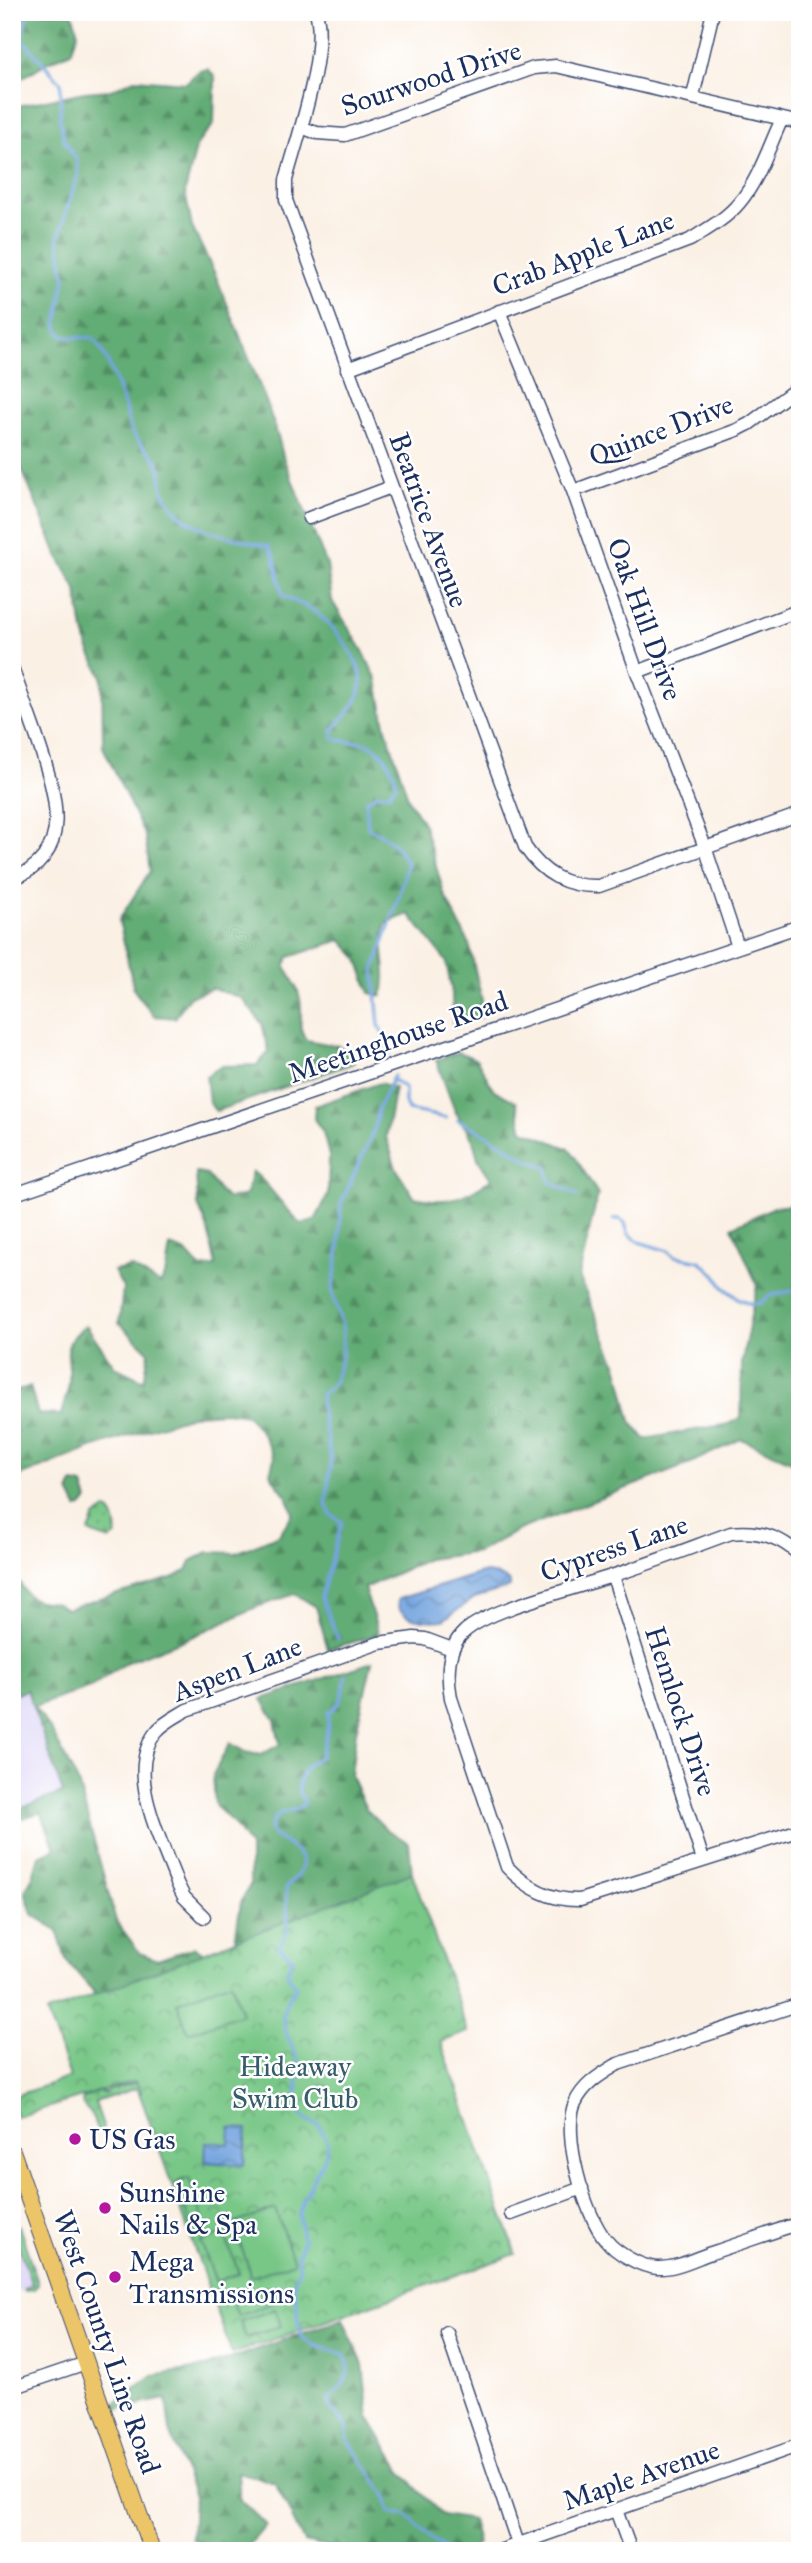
<svg xmlns="http://www.w3.org/2000/svg" width="812" height="2563" font-family="'IM FELL Great Primer',serif">
  <style>
    .built { fill: #ddd5f6 }
    .grass { fill: url(#grass-tufts); stroke: #4a7b72; stroke-width: 2 }
    .forest { fill: url(#forest-firs); stroke: #3e6e69; stroke-width: 2 }
    .park { fill: url(#park-crowns); stroke: #4a7b72; stroke-width: 2 }
    .garden { fill: url(#garden-dots); stroke: #4a7b72; stroke-width: 2 }
    .pitch { fill: #78c787; stroke: #4a7b72; stroke-width: 2 }
    .water { fill: url(#water-waves); stroke: #486a9e; stroke-width: 2 }
    .lines { fill: none; stroke-linecap: round; stroke-linejoin: round }
    .stream { stroke: #75a5df; stroke-width: 3.5 }
    .minor-casing { stroke: #3d4c72; stroke-width: 15 }
    .major-casing { stroke: #3d4c72; stroke-width: 18 }
    .minor { stroke: #fff; stroke-width: 12 }
    .major { stroke: #edc569; stroke-width: 16 }
    .poi-dot { fill: #b5179e; stroke: #fff; stroke-width: 2.5 }
    .labels { text-anchor: middle; dominant-baseline: central; stroke-width: 5; stroke-linejoin: round; paint-order: stroke }
    .street-label { font-size: 28px; fill: #1b2f5e; stroke: #fff }
    .park-label { font-size: 28px; fill: #375d6a; stroke: #fff }
    .poi-label { font-size: 28px; fill: #1b2f5e; stroke: #fff; text-anchor: start }
  </style>
  <defs>
    <pattern id="grass-tufts" width="24" height="20" patternUnits="userSpaceOnUse" patternTransform="scale(1.75)"><rect width="24" height="20" fill="#78c787"/><path d="M3 7l-1-3M5 7V3M7 7l1-3M15 17l-1-3M17 17v-4M19 17l1-3" fill="none" stroke="#62a272"/></pattern>
    <pattern id="forest-firs" width="22" height="20" patternUnits="userSpaceOnUse" patternTransform="scale(1.75)"><rect width="22" height="20" fill="#62ac74"/><path d="M5 1l3.5 6h-7zM16 11l3.5 6h-7z" fill="#508c62"/></pattern>
    <pattern id="park-crowns" width="20" height="18" patternUnits="userSpaceOnUse" patternTransform="scale(1.75)"><rect width="20" height="18" fill="#78c787"/><path d="M2 6a3 3 0 1 1 6 0M12 15a3 3 0 1 1 6 0" fill="none" stroke="#62a272"/></pattern>
    <pattern id="garden-dots" width="8" height="8" patternUnits="userSpaceOnUse" patternTransform="scale(1.75)"><rect width="8" height="8" fill="#78c787"/><path d="M2 2h.1M6 6h.1" fill="none" stroke="#62a272" stroke-width="1.8" stroke-linecap="round"/></pattern>
    <pattern id="water-waves" width="16" height="10" patternUnits="userSpaceOnUse" patternTransform="scale(1.75)"><rect width="16" height="10" fill="#75a5df"/><path d="M0 5q4-4 8 0t8 0" fill="none" stroke="#5f87b8"/></pattern>
  </defs>
  <rect width="100%" height="100%" fill="#fff"/>
  <filter id="ink" filterUnits="userSpaceOnUse"><feTurbulence type="fractalNoise" baseFrequency=".0143" numOctaves="2"/><feDisplacementMap in="SourceGraphic" scale="14" xChannelSelector="R" yChannelSelector="G"/><feConvolveMatrix kernelMatrix="1 2 1 2 8 2 1 2 1" color-interpolation-filters="sRGB"/></filter>
  <filter id="wash" filterUnits="userSpaceOnUse"><feTurbulence type="fractalNoise" baseFrequency=".00686" numOctaves="4" result="noise"/><feDisplacementMap in="SourceGraphic" scale="28" xChannelSelector="R" yChannelSelector="G"/><feGaussianBlur stdDeviation="1.57" result="paint"/><feColorMatrix in="noise" values="0 0 0 0 0 0 0 0 0 0 0 0 0 0 0 0 0 1.4 0 .05"/><feComposite in="paint" operator="in"/></filter>
  <g filter="url(#wash)">
    <rect width="100%" height="100%" fill="#fbf0e4"/>
    <path class="built" d="M27,1690L64,1793L12,1811V1695Z
      M12,2204L40,2284L12,2294Z"/>
    <path class="grass" d="M19,2226L38,2284L34,2289L25,2291L24,2289L32,2285L13,2229Z"/>
    <path class="forest" d="M12,12H72L78,33L71,52L48,62L12,84Z
      M208,69L215,77L214,124L197,144L185,192L192,227L215,274L266,401L278,436L284,460L327,565L332,601L362,649L377,680L385,725L409,801L424,825L444,894L469,943L483,1005V1016L453,1027L452,993L446,961L409,914L386,923C377,950 391,971 382,996L370,993L357,957L341,940L289,957L285,967C293,980 301,993 301,1008C302,1026 297,1023 306,1040L338,1046L354,1053V1063L216,1111L209,1103L206,1076L222,1066L257,1065L269,1052L262,1024L242,998L212,988L189,997L175,1018L154,1016L134,990L119,920L150,871L145,836L103,747L102,676L89,650L82,625L77,591L57,554L12,446V107L84,92L111,90L135,79L186,83L199,71Z
      M459,1052L477,1060L494,1090L516,1102L523,1130L570,1149L598,1194L579,1276L618,1368L631,1421L645,1439L728,1424L741,1418L742,1361L757,1285L732,1227L774,1207L800,1204V1465L741,1439L684,1466L521,1529L478,1552L428,1559L364,1588L379,1635L328,1649L316,1607L295,1594L254,1608L192,1637L127,1662L92,1686L34,1707L51,1730L78,1782L116,1921L140,1953L157,1960L195,1947L204,1953L235,1940L241,1902L250,1885V1847L233,1823L215,1805L213,1775L230,1743L245,1752L261,1755L280,1744L275,1720L262,1699L372,1662L356,1732L351,1776L366,1809L386,1829L409,1843L412,1873L417,1888L97,1996L66,1960L57,1930L32,1914L25,1891L33,1876L39,1856L55,1849L41,1812L12,1822V1811L63,1793L27,1690L12,1695V1569C18,1577 23,1594 33,1599C45,1605 53,1598 66,1609L175,1577L187,1570L191,1561L208,1552L236,1553L279,1535L293,1513C288,1492 280,1491 270,1473L274,1458L263,1435L247,1415L226,1412L197,1414L97,1446L12,1479V1436L17,1432L12,1416L14,1392L30,1386L38,1414L61,1415C63,1404 69,1392 69,1381C71,1351 58,1348 86,1325L115,1367L144,1381L149,1352L119,1323L123,1288L114,1271L131,1267L160,1284L165,1276L170,1246L185,1251L200,1268L216,1266L207,1226L198,1205L196,1173L207,1175L221,1193L229,1199L246,1195L252,1171C272,1186 283,1209 301,1224L315,1220L328,1195L329,1156L323,1132L314,1119L315,1106L380,1083L395,1088L386,1137L396,1168L414,1197C447,1205 464,1198 491,1179L478,1159L473,1140L455,1111L436,1060Z
      M73,1483L83,1485L88,1500L82,1507L77,1508L69,1492Z
      M343,2319L363,2364L369,2418L403,2474L442,2515L472,2520L478,2544L470,2551H346L304,2542L275,2483L238,2472L240,2500L266,2525L245,2550H216L192,2539L194,2497L170,2431L166,2399L119,2409L113,2405L153,2376L210,2366Z"/>
    <path class="park" d="M412,1873L468,2032L441,2042L516,2254L232,2354L135,2081L16,2117L12,2097L70,2077L47,2013Z"/>
    <path class="garden" d="M106,1509C114,1513 118,1527 116,1536L110,1540L92,1534L89,1531L95,1517Z
      M135,2083L140,2087L141,2094L137,2088L95,2102L105,2132L97,2131L93,2118L82,2103L83,2098L99,2091L105,2094L109,2090Z"/>
    <path class="pitch" d="M231,1982L242,2014L188,2033L177,2002Z
      M189,2178L204,2222L192,2227L176,2183Z
      M275,2209L294,2262L252,2277L233,2224Z
      M224,2233L239,2273L216,2282L201,2242Z
      M267,2287L273,2303L238,2316L232,2300Z
      M275,2309L281,2326L246,2338L240,2321Z"/>
    <path class="water" d="M481,1573C492,1573 501,1575 510,1582V1587L475,1598L443,1620C428,1622 395,1620 398,1599Z
      M230,2128L247,2129L244,2165L205,2162L206,2142L229,2144Z"/>
    <g class="lines">
      <path class="stream" d="M28,12L21,38L61,83L60,119L64,140L77,160L78,174L58,239L65,277L57,324L60,334L67,337L93,338C110,359 118,387 126,411C128,418 129,426 132,432C137,444 153,451 159,465C163,472 160,483 163,491C181,533 230,536 268,546L274,556L283,596C294,601 307,606 317,613C334,627 365,663 361,686C359,704 343,717 332,731L334,738C346,744 356,740 368,744C383,749 395,770 396,785L388,794H377L366,801L368,828C387,836 398,845 407,864L400,894L374,970L379,1025L390,1054
        M392,1079L405,1088V1103L408,1110L446,1118
        M458,1120L487,1135L528,1160L547,1167L550,1182L577,1195
        M613,1219H620L625,1223L628,1233L639,1242L668,1251L675,1256L700,1261L716,1275L723,1287L739,1299L752,1304L761,1303L768,1296L800,1289
        M800,1382L797,1389L800,1393
        M338,1639L321,1597L342,1522L331,1515L326,1504L331,1460L320,1403L322,1394L334,1383L342,1355L343,1329L332,1292L339,1248L341,1204L374,1130L378,1109L394,1076
        M346,1676C343,1691 343,1704 328,1712C329,1728 326,1743 319,1758C303,1765 300,1776 298,1792L304,1800V1804C290,1817 279,1804 270,1828L273,1835C283,1842 308,1853 301,1870C298,1877 290,1881 286,1889L288,1930L279,1947L293,1958L287,1973L296,1988C278,2008 281,2023 292,2047C294,2052 298,2056 298,2061C300,2086 286,2117 319,2125L328,2143L325,2157L303,2199L299,2214L303,2240L297,2258L300,2267C289,2289 297,2293 298,2313C299,2322 299,2329 301,2337L313,2345L344,2354C356,2373 341,2387 329,2400L330,2407L346,2426L348,2441L387,2497L389,2511L396,2514H406C420,2529 431,2542 451,2551"/>
    </g>
  </g>
  <g filter="url(#ink)">
    <g class="lines">
      <defs>
        <path id="minor" d="M316,12C328,51 297,139 286,180V200L525,847C543,874 566,887 599,886L800,814
          M693,96L713,12
          M301,127L317,133L345,135L534,68L556,66L800,123
          M499,311L573,491L637,672L705,847L738,947
          M347,369L690,240C707,229 726,219 739,203C759,180 769,146 782,119
          M573,491L737,430L749,424L800,386
          M309,518L391,487
          M12,667C20,691 29,715 37,738C53,787 79,854 12,879
          M637,672L800,610
          M12,1195L800,926
          M800,1556C781,1536 757,1530 731,1533C687,1549 644,1566 599,1580C566,1591 487,1610 464,1632C446,1649 447,1676 451,1698L507,1867C527,1888 551,1901 580,1900L800,1830
          M613,1576L703,1860
          M204,1917L184,1897L177,1883C162,1841 124,1773 156,1732C164,1722 177,1716 187,1710L379,1643L414,1638L425,1639L452,1649
          M800,2004L618,2064C600,2075 584,2084 575,2103C561,2133 585,2216 606,2240C616,2253 641,2267 657,2268C674,2269 692,2260 708,2254C739,2244 769,2233 800,2223
          M511,2214L582,2188
          M447,2333L518,2544
          M12,2388L86,2363
          M616,2510L631,2551
          M499,2551L800,2445"/>
        <path id="major" d="M12,2151L152,2551"/>
      </defs>
      <use href="#minor" class="minor-casing"/>
      <use href="#major" class="major-casing"/>
      <use href="#minor" class="minor"/>
      <use href="#major" class="major"/>
    </g>
  </g>
  <g class="poi-dot">
    <circle cx="75" cy="2139" r="7"/>
    <circle cx="105" cy="2208" r="7"/>
    <circle cx="115" cy="2277" r="7"/>
  </g>
  <g class="labels">
    <g class="street-label">
      <text transform="translate(431 78) rotate(-18)">Sourwood Drive</text>
      <text transform="translate(583 253) rotate(-21)">Crab Apple Lane</text>
      <text transform="translate(661 430) rotate(-21)">Quince Drive</text>
      <text transform="translate(429 520) rotate(70)">Beatrice Avenue</text>
      <text transform="translate(645 619) rotate(70)">Oak Hill Drive</text>
      <text transform="translate(398 1037) rotate(-19)">Meetinghouse Road</text>
      <text transform="translate(614 1548) rotate(-19)">Cypress Lane</text>
      <text transform="translate(237 1669) rotate(-21)">Aspen Lane</text>
      <text transform="translate(681 1711) rotate(72)">Hemlock Drive</text>
      <text transform="translate(107 2342) rotate(71)">West County Line Road</text>
      <text transform="translate(641 2475) rotate(-19)">Maple Avenue</text>
    </g>
    <g class="park-label">
      <text x="295" y="2066">Hideaway<tspan x="295" dy="32">Swim Club</tspan></text>
    </g>
    <g class="poi-label">
      <text x="89" y="2139">US Gas</text>
      <text x="119" y="2192">Sunshine<tspan x="119" dy="32">Nails &amp; Spa</tspan></text>
      <text x="129" y="2261">Mega<tspan x="129" dy="32">Transmissions</tspan></text>
    </g>
  </g>
  <rect width="812" height="2563" fill="none" stroke="#fff" stroke-width="42"/>
</svg>
